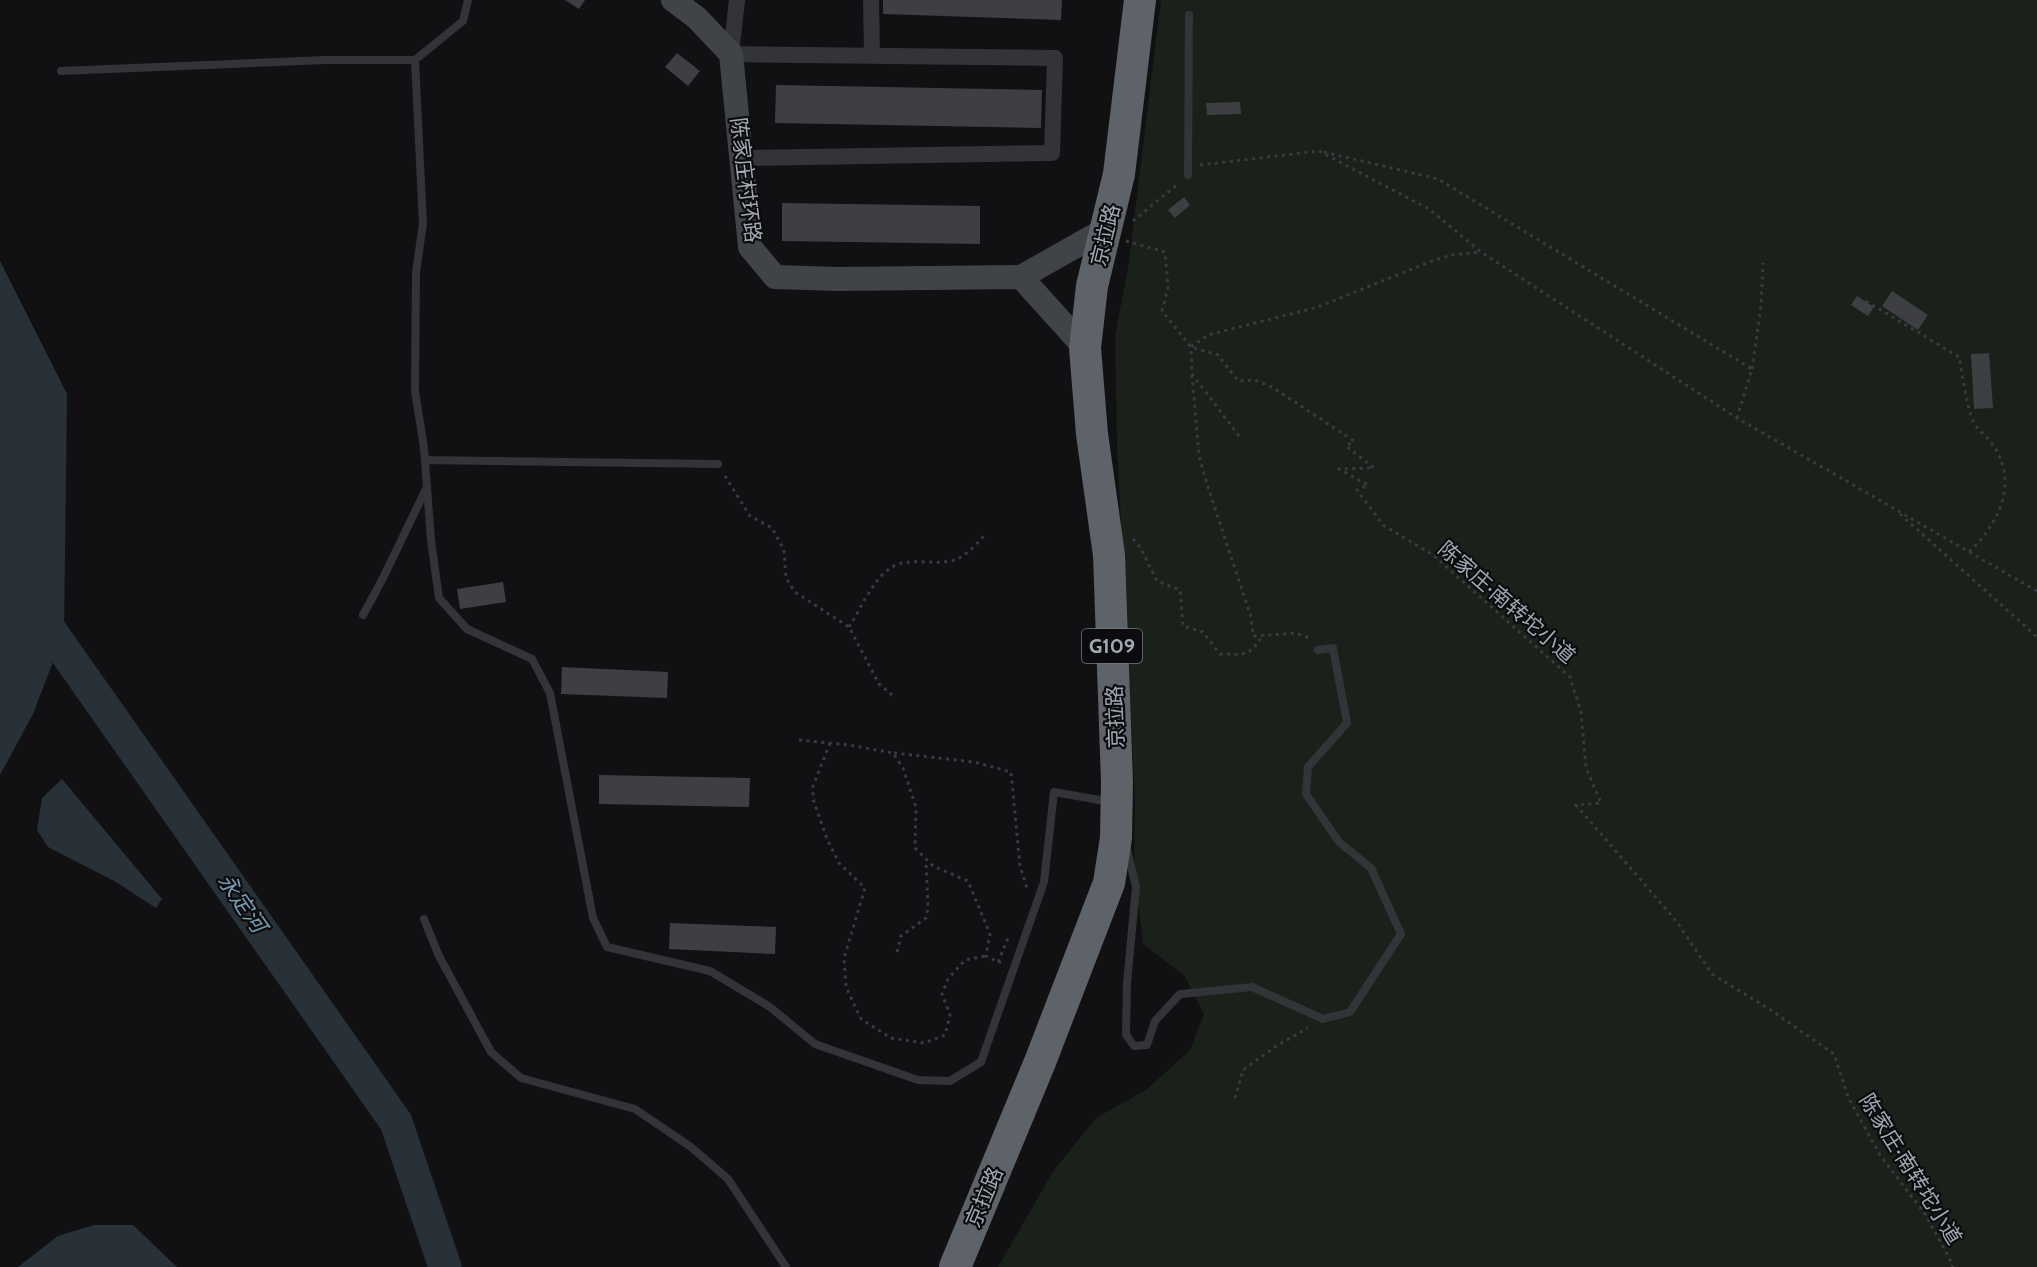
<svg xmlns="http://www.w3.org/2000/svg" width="2037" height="1267" font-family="Cabin,'Noto Sans SC',sans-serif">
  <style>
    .green { fill: #19211a }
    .water { fill: #273137 }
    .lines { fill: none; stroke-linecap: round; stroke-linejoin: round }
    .river { stroke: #273137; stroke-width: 33 }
    .building { fill: #3d3f43 }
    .path { stroke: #383b3f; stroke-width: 3; stroke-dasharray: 3 4.5; stroke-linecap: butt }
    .lane { stroke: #323438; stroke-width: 8 }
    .street { stroke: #323438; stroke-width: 16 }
    .secondary { stroke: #404348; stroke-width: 24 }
    .highway { stroke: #5e6269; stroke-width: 32 }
    .labels { text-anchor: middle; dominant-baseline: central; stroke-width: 4.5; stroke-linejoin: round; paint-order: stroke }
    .shield { fill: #0c0c0e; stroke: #757a82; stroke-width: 1.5 }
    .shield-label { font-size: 20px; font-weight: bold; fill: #a2a9b4 }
    .street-label { font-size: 21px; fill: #a2a9b4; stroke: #0c0c0e }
    .water-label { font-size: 22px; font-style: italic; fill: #769bb2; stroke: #0c0c0e }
  </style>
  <rect width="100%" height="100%" fill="#111113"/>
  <path class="green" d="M1161,0H2037V1267H998L1054,1170L1096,1118L1146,1090L1190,1050L1204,1014L1184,975L1143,944L1134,867L1135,800L1117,444L1115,336L1128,268Z"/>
  <path class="water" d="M0,261L67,394L64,633L33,714L0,775Z
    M62,779L162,899L156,908L116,882L48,847L37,830L42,798Z
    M94,1225H133L177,1267H18L58,1236Z"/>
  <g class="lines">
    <path class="river" d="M0,559L396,1122L445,1267"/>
  </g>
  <path class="building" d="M565,0H585L579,9Z
    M883,0H1062L1061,20L883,14Z
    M677,53L700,71L688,86L665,67Z
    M776,85L1042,90L1041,128L775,123Z
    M1240,102L1241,114L1207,115L1206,103Z
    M1184,197L1190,205L1175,218L1168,210Z
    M782,203L980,206V244L782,241Z
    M1892,291L1928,315L1918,330L1882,306Z
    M1857,296L1874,307L1868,316L1851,305Z
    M1989,353L1993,408L1974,409L1971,354Z
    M503,582L506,602L460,609L457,589Z
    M562,667L668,672L667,698L561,694Z
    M599,775L750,778L749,807L599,804Z
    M670,923L776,927L775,954L669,949Z"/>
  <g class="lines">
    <path class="path" d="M1324,152L1438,179L1752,369L1737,418
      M1200,165L1319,151L1429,209L1481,252L1737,418L2037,591
      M1133,221L1179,183
      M1126,241L1165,252L1168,287L1162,311L1191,347L1218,355L1238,381L1255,380L1272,387L1354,441L1346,446L1374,468L1339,469L1368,485L1357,490L1383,525L1433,555L1570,677L1581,712L1586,768L1601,803L1576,805L1677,922L1712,974L1769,1009L1834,1054L1848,1097L1880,1155L1925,1214L1953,1265L1952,1267
      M1866,301L1959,357C1963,376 1966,404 1973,421C1976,429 1986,435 1991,442C2020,481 2000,522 1969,552
      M1752,369L1761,306L1763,263
      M1192,375L1199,456L1208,487L1251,617L1253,636L1296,633L1312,639
      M1239,436L1192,374L1191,347L1208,335L1318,307L1432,261L1451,255L1481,252
      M725,476L750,516L772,528L784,550L786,578L795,592L849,627L879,684L892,695
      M1900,514L2037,637
      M1133,539L1140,547L1157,581L1180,590L1183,626L1203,632L1220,654C1246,654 1248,658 1263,635
      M849,627C861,608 873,579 892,567C910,556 937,567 957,559C968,554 977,543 985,535
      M799,740L849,745L893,753L903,768L916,807L915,848L933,866L968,881L990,934L986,956L1001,963
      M830,743L813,786V799L827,839L839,863L865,888L844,958L846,987L861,1019L891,1038L924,1043L945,1035L950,1015L942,994L948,979L965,960L986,956
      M894,753L974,762L1011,772L1020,866L1027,888
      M897,952L901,936L926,918L928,907L926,861
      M998,962L1009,936
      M1235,1098L1243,1070L1278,1045L1308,1028"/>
    <path class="lane" d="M468,0L463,21L415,60L423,224L416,272L415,391L424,448L431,540L439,598L467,629L532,659L550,693L593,918L607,947L710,971L770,1007L815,1044L918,1080L950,1081L981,1062L1003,999L1044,882L1054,792L1111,802
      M61,71L326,60H415
      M1188,175L1189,15
      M425,460L718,464
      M363,615L383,578L426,489
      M1126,845L1136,887L1127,983L1126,1035L1134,1046L1147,1045L1155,1021L1180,994L1252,987L1323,1019L1350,1012L1401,934L1371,868L1339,842L1306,794L1308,767L1347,723L1333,648L1318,650
      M424,919L439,956L491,1052L521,1078L635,1109L691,1147L728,1179L786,1267"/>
    <path class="street" d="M737,0L731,54L1055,58L1052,153L742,158
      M871,0L872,55"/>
    <path class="secondary" d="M673,0L697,18L731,54L750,247L775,277L838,279L1021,277
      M1085,348L1021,277L1106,229"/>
    <path class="highway" d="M955,1267L1040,1062L1109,883L1116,838L1117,782L1109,555L1092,434L1085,348L1092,286L1119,174L1140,0"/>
  </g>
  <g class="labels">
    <rect class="shield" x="1082" y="629" width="60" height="34" rx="4.5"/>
    <g class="shield-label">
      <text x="1112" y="646">G109</text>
    </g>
    <g class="street-label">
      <text transform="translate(746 180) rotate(83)">陈家庄村环路</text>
      <text transform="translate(1105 235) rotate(-76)">京拉路</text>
      <text transform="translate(1507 602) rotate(41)">陈家庄·南转坨小道</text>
      <text transform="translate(1115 717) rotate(-92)">京拉路</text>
      <text transform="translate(1911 1169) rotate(58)">陈家庄·南转坨小道</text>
      <text transform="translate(984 1197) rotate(-67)">京拉路</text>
    </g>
    <g class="water-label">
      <text transform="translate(242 903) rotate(55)">永定河</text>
    </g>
  </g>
</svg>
